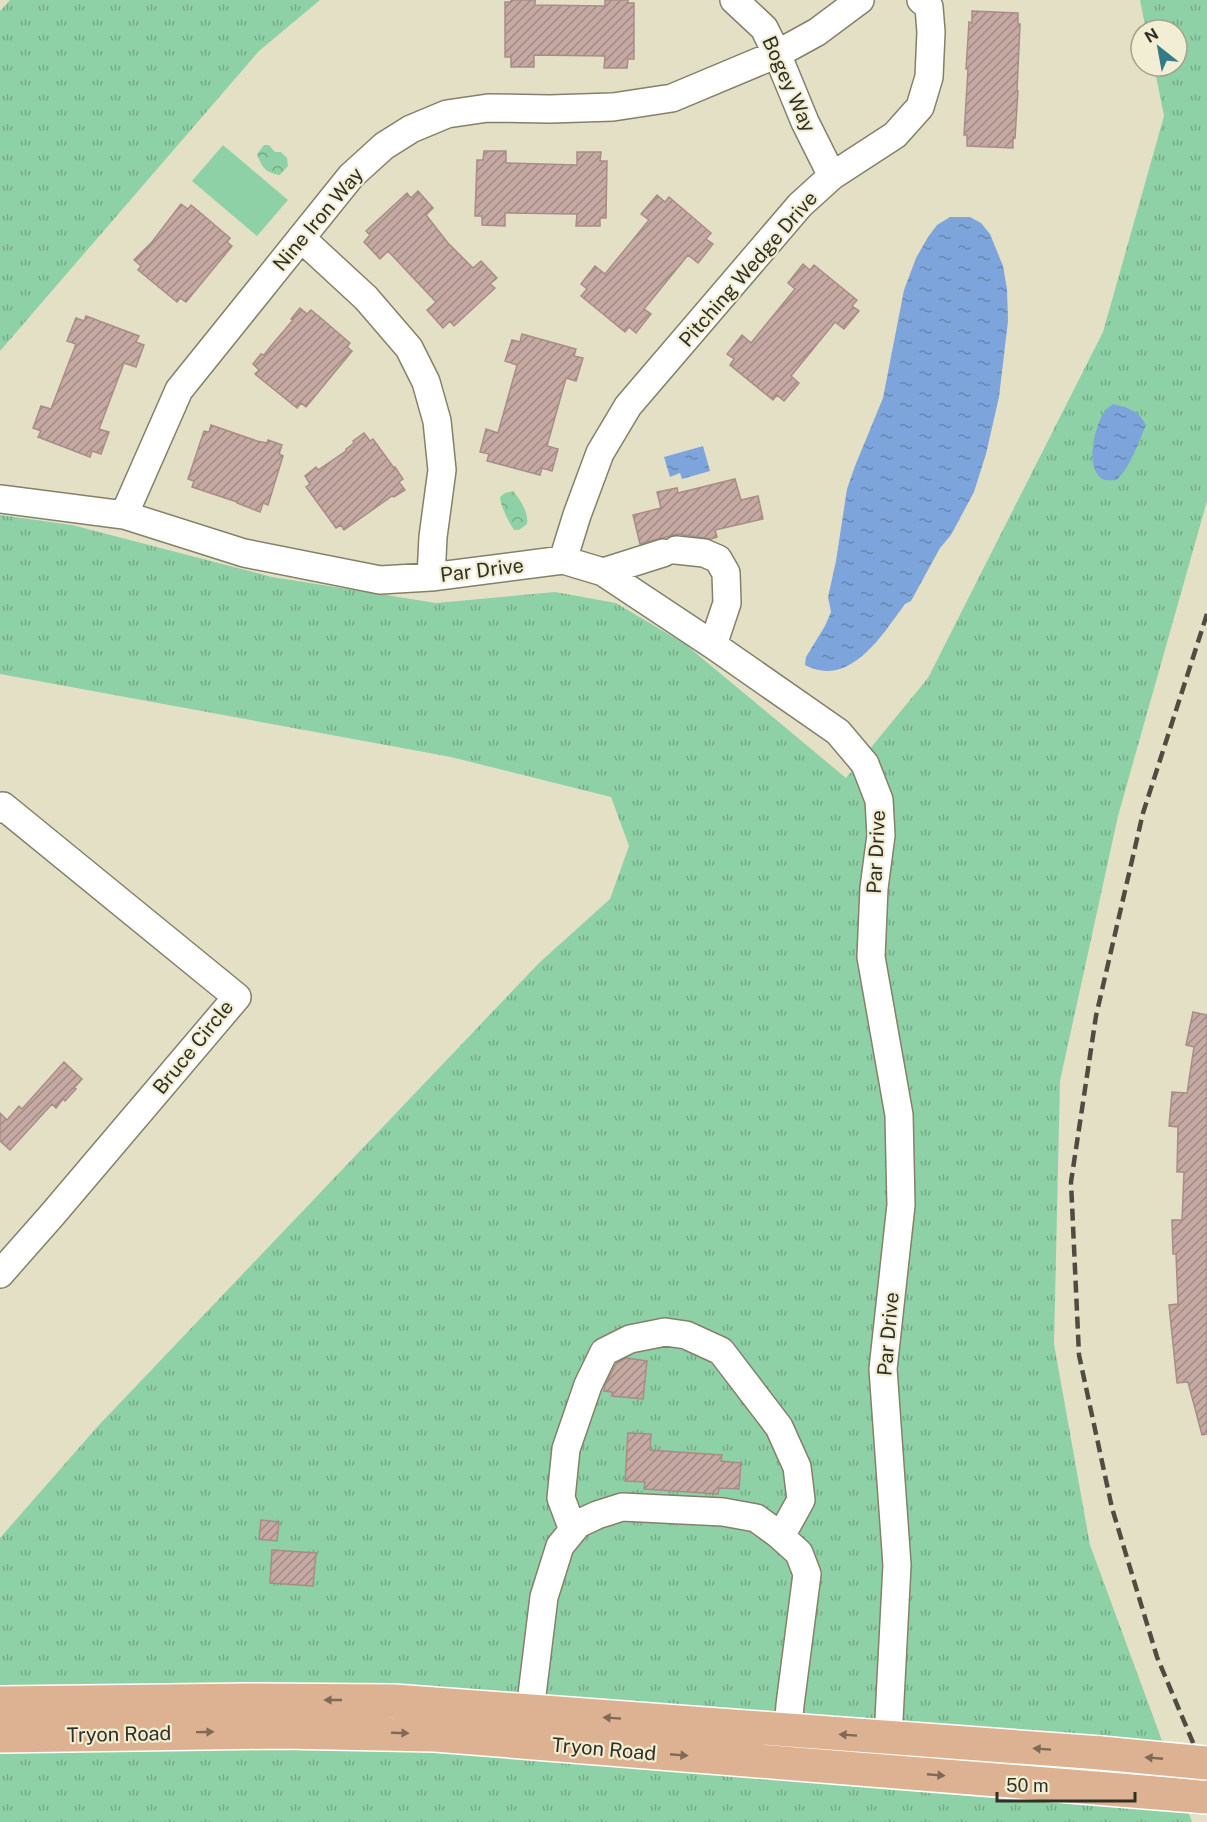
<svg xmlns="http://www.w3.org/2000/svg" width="1207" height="1822" font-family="'Public Sans',sans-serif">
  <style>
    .grass { fill: url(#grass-tufts) }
    .forest { fill: url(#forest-crowns) }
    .garden { fill: #8fd1a6 }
    .water { fill: url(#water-ripples) }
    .building { fill: url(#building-hatch); stroke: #a88d86; stroke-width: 1.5 }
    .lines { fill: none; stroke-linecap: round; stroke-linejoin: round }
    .minor-casing { stroke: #848069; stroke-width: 30 }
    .major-casing { stroke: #fff; stroke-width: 36 }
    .minor { stroke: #fff; stroke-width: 27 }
    .major { stroke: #ddb292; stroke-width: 33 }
    .rail { stroke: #4f4d41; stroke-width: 4.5; stroke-dasharray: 12 6; stroke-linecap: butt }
    .major-bridge-casing { stroke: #fff; stroke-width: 36; stroke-linecap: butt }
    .major-bridge { stroke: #ddb292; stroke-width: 33 }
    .oneway { fill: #7e6a57 }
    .labels { text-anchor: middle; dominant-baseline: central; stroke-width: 4.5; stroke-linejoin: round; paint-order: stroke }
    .street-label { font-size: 20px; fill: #313026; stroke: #f2eed3 }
  </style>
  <defs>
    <pattern id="grass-tufts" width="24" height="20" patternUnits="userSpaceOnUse" patternTransform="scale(1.5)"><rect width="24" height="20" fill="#8fd1a6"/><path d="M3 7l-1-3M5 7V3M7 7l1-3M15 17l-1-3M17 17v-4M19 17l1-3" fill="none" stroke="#75aa87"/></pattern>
    <pattern id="forest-crowns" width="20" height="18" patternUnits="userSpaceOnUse" patternTransform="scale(1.5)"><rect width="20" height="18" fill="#8fd1a6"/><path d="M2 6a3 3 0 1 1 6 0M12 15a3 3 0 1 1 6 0" fill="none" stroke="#75aa87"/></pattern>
    <pattern id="water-ripples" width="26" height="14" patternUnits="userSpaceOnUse" patternTransform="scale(1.5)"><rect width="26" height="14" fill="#7da5db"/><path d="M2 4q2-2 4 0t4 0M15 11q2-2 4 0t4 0" fill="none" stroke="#6787b1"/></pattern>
    <pattern id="building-hatch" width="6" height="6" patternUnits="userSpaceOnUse" patternTransform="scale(1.5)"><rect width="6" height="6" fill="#c5a9a2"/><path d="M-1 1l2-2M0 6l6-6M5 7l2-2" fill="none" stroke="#a18a84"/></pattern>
  </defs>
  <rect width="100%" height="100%" fill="#e4e0c6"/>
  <path class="grass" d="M10,0H320L259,51L0,351V11Z
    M1140,0H1207V501L1118,816L1060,1081L1054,1344L1090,1545L1192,1822H0V1538L98,1426L539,963L610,899L629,846L611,797L451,757L0,674V515L72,525L272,577L436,603L555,592L616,603L685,644L846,778L928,678L1103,332L1164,116L1154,66H1177V30H1146Z"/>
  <path class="forest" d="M264,145H269L275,152H281L287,158L288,166L280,175C266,173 262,168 257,154Z
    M513,491C520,499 529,513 527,524L519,530H514C508,521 501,507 500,497L505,493Z"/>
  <path class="garden" d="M223,145L288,200L257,236L192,181Z"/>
  <path class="water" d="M950,217H970L981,223L990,234L1003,266L1007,289L1008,321L999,397L986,454L974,492L951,535L940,548L911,601L905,604C882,635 850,689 805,665L806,657L825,626L831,612L828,597L836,561L847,489L855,466L883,398L904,290L916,258L928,237L937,225Z
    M1113,404C1129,408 1138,410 1146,425C1137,445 1133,462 1117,480C1113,480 1106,481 1102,479C1084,467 1095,425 1105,411C1107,408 1110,406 1113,404Z
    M703,446L710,471L682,479L680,473L670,477L664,457Z"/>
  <path class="building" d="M511,0H535V5L605,6V0H628V3H634V59H628L627,68H604L605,56L534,55V67H511V57H505V2H511Z
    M972,11L1018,13V24H1020L1017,91H1018L1015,138L1013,137V148L967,146V135H964L968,69H966L969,22L972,23Z
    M484,151H506V163L577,165V152H601L600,161H607L606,218H600V226H576L577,214L505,213V226L482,225V216H475L477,160H483Z
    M418,191L433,208L426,215L448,243L473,268L481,261L497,278L490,284L495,288L454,326L450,321L443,328L427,310L436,302L388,251L380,259L364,242L370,235L366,231L407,193L411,198Z
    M657,195L665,202L669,197L711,233L706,239L713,244L698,263L688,255L644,309L651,314L636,333L629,327L625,332L581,296L587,289L581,284L595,266L605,274L649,220L641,214Z
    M181,204L188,209L191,205L203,215L230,238L227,242L232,246L186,302L180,298L177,302L138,270L141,266L134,260L152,242Z
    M803,264L810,270L814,265L857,300L852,306L859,311L844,329L835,322L791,376L799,383L784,401L777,395L773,400L730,365L734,359L727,354L742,335L751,343L795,289L788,283Z
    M300,308L307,314L311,310L322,319L350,343L347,347L352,351L306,407L301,403L297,408L255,374L259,370L253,364L261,354L264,355L271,346L293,320L291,319Z
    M86,316L139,336L136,342L144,345L136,367L124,363L99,429L109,432L101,454L92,451L90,457L38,437L41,431L33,428L41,406L51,409L76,344L67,341L76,318L84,321Z
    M522,334L576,349L574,356L583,358L576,381L566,378L547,446L558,449L552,471L542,468L540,475L487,461L489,454L480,452L486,429L498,433L517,365L505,361L512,340L520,342Z
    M211,425L257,441L267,443L268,440L282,445L279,454L283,456L268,505L263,503L260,512L237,503V502L192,487L194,481L188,479L204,431L209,432Z
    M364,433L370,441L373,439L394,468L395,467L403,479L399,482L405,490L394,497L392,496L344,530L341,525L336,528L306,487L310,484L305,476L316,467L318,470L346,451V449L354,443L353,441Z
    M735,479L741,500L758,496L763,519L715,530L717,537L711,539L677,534L640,544L633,515L661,508L657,492L677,488L678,493Z
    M1193,1012L1207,1015V1434L1202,1435L1188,1382L1177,1383L1169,1305L1178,1304L1176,1254H1173L1172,1220H1182L1184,1172H1177L1178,1127L1169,1126L1172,1092L1187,1093L1194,1047L1186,1045Z
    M64,1062L82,1079L74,1088L76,1089L65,1101L63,1099L56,1108L52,1104L10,1150L0,1141V1113L7,1120L19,1106L22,1109Z
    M626,1358L647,1361L643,1399L612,1396V1392L604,1391L605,1385L616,1364Z
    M628,1433L651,1434L650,1450L722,1455L721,1461L741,1463L739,1489L719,1488L718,1494L644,1489L645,1482L625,1481Z
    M261,1520L279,1522L277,1541L259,1539Z
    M272,1550L316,1553L313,1586L270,1583Z"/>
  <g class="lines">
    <defs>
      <path id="minor" d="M734,0L764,28L777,54L805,122L832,176
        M301,238L366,298L409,348L426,382L437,421L442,470L433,537L431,577
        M0,499L124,515L244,553L380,580L431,577L563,560L603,572L713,645L838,732L865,764L879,800L881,835L874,888L871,957L899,1115L901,1205L883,1369L897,1565L887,1758
        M124,515L179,390L351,176L384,146L411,129L447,114L488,108L550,109L613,107L672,98L777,54L817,32L860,0
        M676,550L704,553L718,559L726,573L727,603L713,645
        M563,560L577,515L600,453L628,406L800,205L832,176L895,135L920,107L929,77L931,32L929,7L921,0
        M603,572L663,553
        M0,809L3,806L237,997L52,1215L0,1274
        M573,1530L561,1498L566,1449L588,1385L604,1352L630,1339L665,1332L686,1335L721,1351L779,1427L797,1467L801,1500L781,1536
        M530,1711L544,1597L560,1546L578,1524L597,1515L622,1507L723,1512L756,1518L778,1534L799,1553L807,1574L790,1705L788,1731"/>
      <path id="major" d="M0,1703L251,1700L394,1701L1101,1753
        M0,1736L281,1732L435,1735L1207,1797"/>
    </defs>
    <use href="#minor" class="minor-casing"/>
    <use href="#major" class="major-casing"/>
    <use href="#minor" class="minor"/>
    <use href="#major" class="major"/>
    <path class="rail" d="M1207,614L1143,813L1096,1016L1071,1182L1079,1355L1112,1508L1157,1657L1207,1776"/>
    <defs>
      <path id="major-bridge" d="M1101,1753L1207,1763"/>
    </defs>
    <use href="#major-bridge" class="major-bridge-casing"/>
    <use href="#major-bridge" class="major-bridge"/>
  </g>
  <defs><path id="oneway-solid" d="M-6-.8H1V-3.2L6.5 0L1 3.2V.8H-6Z" transform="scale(1.5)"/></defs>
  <g class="oneway">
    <use href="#oneway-solid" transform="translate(333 1700) rotate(-180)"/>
    <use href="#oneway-solid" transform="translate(612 1718) rotate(-176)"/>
    <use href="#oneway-solid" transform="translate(205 1732) rotate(-1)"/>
    <use href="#oneway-solid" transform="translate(400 1733) rotate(2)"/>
    <use href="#oneway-solid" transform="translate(848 1735) rotate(-176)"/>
    <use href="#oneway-solid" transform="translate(1042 1749) rotate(-176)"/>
    <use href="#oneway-solid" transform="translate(679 1755) rotate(5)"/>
    <use href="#oneway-solid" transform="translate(1154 1758) rotate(-175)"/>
    <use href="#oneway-solid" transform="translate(936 1775) rotate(5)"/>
  </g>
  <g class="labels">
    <g class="street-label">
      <text transform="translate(789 84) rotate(66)">Bogey Way</text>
      <text transform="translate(318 219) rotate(-50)">Nine Iron Way</text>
      <text transform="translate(748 269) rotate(-49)">Pitching Wedge Drive</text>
      <text transform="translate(482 570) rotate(-7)">Par Drive</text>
      <text transform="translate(876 852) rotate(-87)">Par Drive</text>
      <text transform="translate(193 1047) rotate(-51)">Bruce Circle</text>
      <text transform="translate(888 1334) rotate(-85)">Par Drive</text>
      <text transform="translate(119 1734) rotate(-1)">Tryon Road</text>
      <text transform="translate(604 1749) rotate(5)">Tryon Road</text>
    </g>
  </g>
  <g transform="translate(1159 48) rotate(329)"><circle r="28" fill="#f2eed3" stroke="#a5a28e" stroke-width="1.5"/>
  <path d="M0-4.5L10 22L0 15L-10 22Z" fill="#337b85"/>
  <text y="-9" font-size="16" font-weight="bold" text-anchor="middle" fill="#313026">N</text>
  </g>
  <path d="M997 1792v9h138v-9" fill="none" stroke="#313026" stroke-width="3"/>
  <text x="1006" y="1792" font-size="18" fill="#313026" stroke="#f2eed3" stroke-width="4.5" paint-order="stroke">50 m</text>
</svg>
